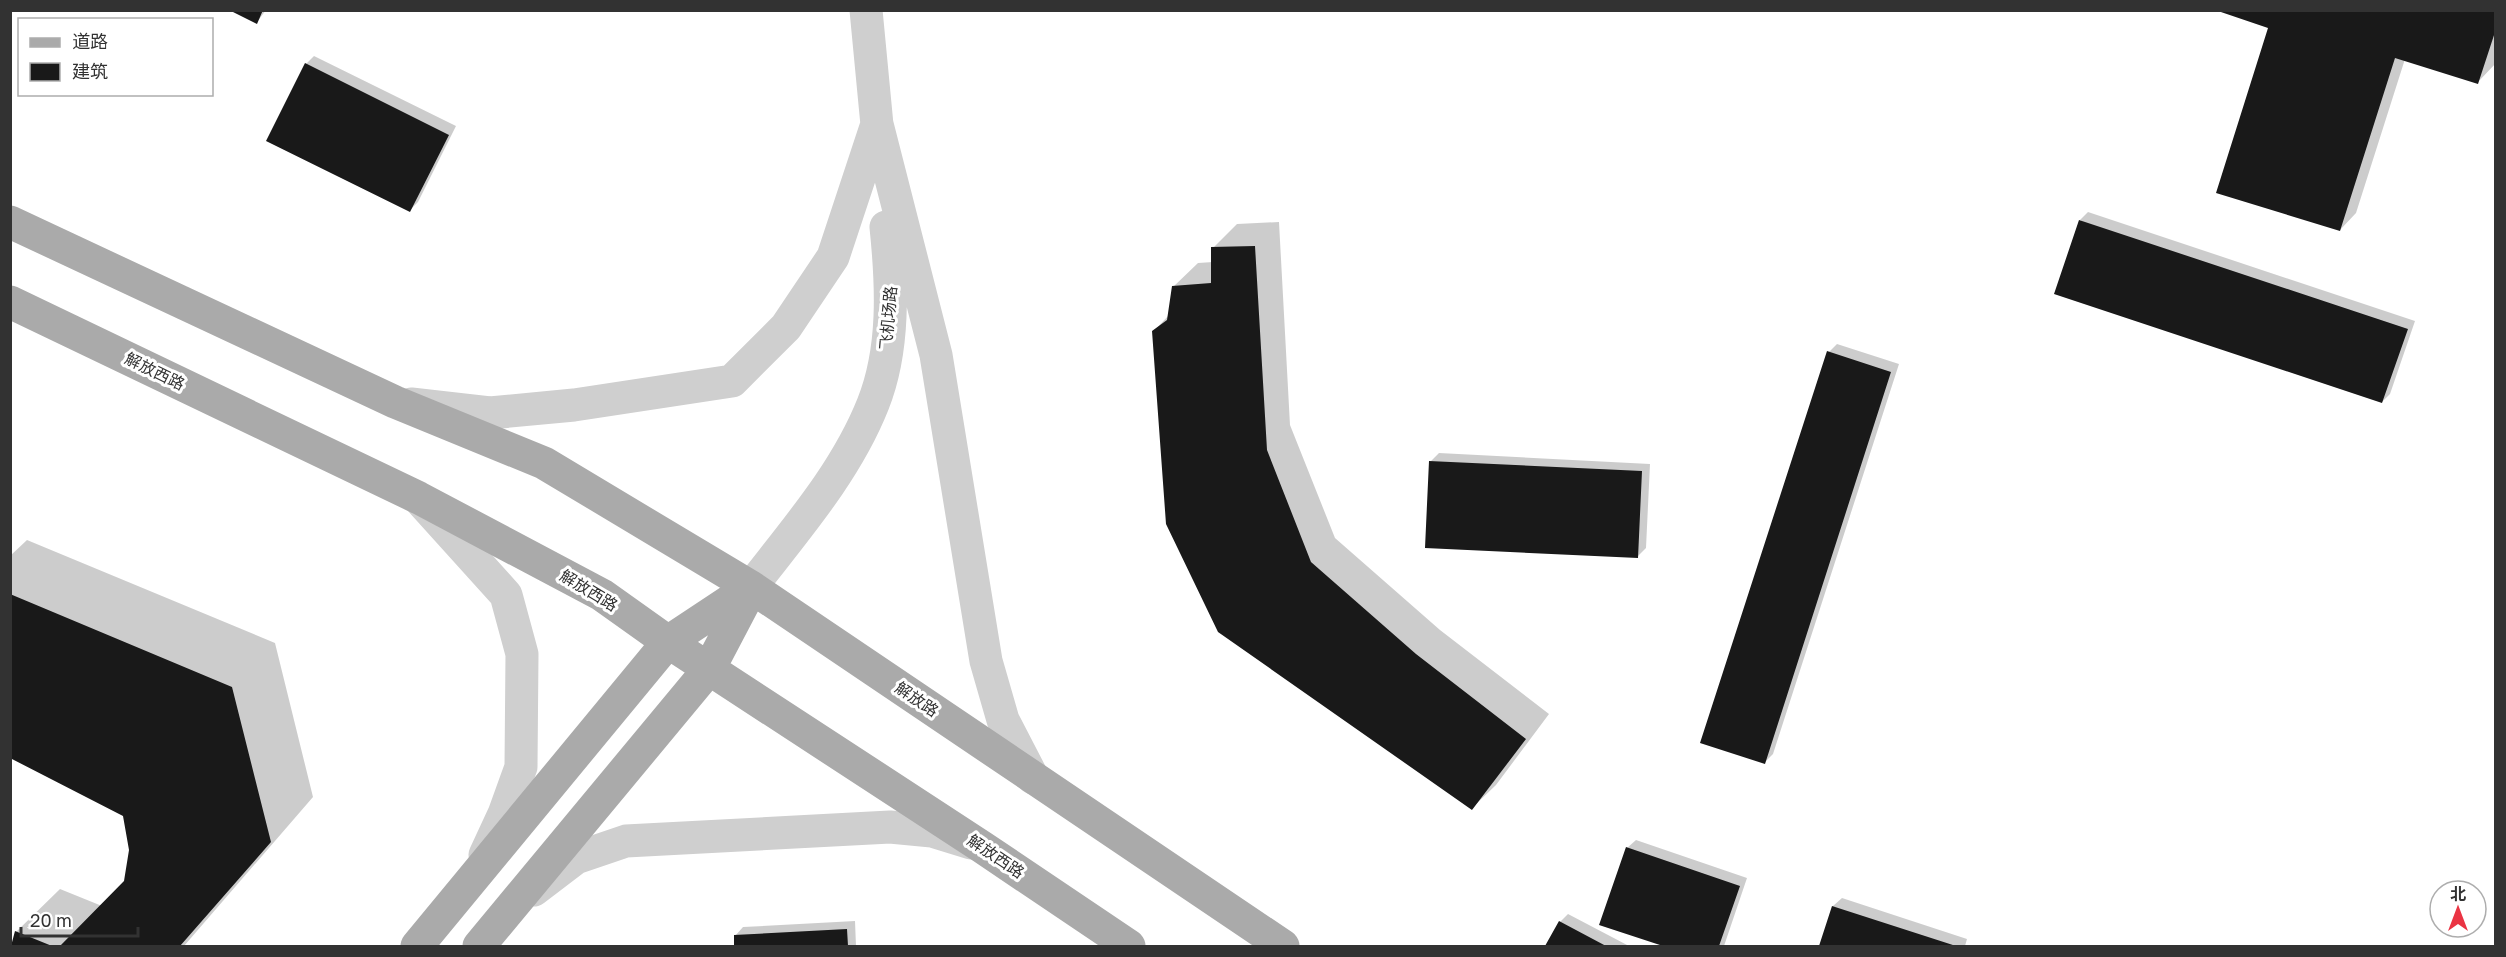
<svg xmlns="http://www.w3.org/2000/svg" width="2506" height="957" font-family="'Golos Text','Noto Sans SC',sans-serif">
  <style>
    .shadow { fill: #0003 }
    .building { fill: #191919 }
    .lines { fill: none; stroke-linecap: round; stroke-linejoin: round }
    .minor { stroke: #cfcfcf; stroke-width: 33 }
    .major { stroke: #aaa; stroke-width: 33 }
    .labels { text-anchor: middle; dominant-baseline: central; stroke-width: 6; stroke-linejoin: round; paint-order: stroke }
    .street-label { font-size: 16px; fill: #323232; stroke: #fff }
  </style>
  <rect width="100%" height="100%" fill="#fff"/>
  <path class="shadow" d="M232,10H266L257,22Z
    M2496,10V63L2478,82L2405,59L2356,213L2340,230L2270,27Z
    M314,56L456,126L418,202L409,211L306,64Z
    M2088,212L2415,321L2390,394L2382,402L2080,220Z
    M1279,222L1290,425L1335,538L1440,630L1549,714L1496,785L1472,808L1153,332L1169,315L1173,287L1198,263L1213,262V248L1237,224Z
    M1837,344L1899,364L1773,754L1765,762L1829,352Z
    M1439,453L1650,464L1646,548L1638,556L1430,462Z
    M27,540L275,643L313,797L184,946H12L16,932L60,889L102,906L125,882L130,850L124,815L10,756V556Z
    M1636,840L1747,878L1724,946H1668L1601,924L1627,848Z
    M1842,898L1967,939L1965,946H1820L1833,906Z
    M1568,914L1629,946H1547L1560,922Z
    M855,921L856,946H736L735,936L743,927Z"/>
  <path class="building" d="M229,10H263L257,24Z
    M2215,10H2496V29L2478,84L2395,58L2340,231L2216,193L2268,28Z
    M305,63L449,135L410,212L266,141Z
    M2079,220L2408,329L2382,403L2054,294Z
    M1255,246L1267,450L1311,562L1416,654L1526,739L1472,810L1218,632L1166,524L1152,331L1167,320L1172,286L1211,283V247Z
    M1827,351L1891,372L1765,764L1700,743Z
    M1429,461L1642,471L1638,558L1425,548Z
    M10,594L232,687L271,842L180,946H60L124,881L129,850L123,816L10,758Z
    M1626,847L1740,886L1719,946H1663L1599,925Z
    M1832,906L1956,946H1819Z
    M1559,921L1606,946H1545Z
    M847,929L848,946H734V935Z
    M15,931L52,946H11Z"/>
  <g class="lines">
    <path class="minor" d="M866,10L879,146
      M877,124L936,355L986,661L1003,720L1033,778
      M411,404L490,413L574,405L732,381L786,327L833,257L877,124
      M422,502L506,595L522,654L521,767L504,814L485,855
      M751,587C796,529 846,472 873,404C895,349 892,285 886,227
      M534,890L576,858L626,841L890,827L932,831L971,843"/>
    <path class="major" d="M10,222L395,402L544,463L751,587L1283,946
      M10,302L419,498L602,595L668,642L982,847L1129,946
      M417,946L668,642L751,587
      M479,946L709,669L751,589"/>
  </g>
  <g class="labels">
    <g class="street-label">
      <text transform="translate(888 318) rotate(-85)">飞机场路</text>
      <text transform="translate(155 371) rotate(26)">解放西路</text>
      <text transform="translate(589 590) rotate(31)">解放西路</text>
      <text transform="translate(917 699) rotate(34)">解放路</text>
      <text transform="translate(996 856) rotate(34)">解放西路</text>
    </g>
  </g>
  <rect width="2506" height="957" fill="none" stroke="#323232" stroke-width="24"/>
  <rect x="18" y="18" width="195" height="78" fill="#ffffff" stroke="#adadad" stroke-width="1.5"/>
  <rect x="30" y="38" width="30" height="9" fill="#aaaaaa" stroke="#adadad" stroke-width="1.5"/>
  <text x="72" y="48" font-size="18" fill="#323232">道路</text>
  <rect x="30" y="63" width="30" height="18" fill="#191919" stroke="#adadad" stroke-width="1.5"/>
  <text x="72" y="78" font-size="18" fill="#323232">建筑</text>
  <g transform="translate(2458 909)"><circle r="28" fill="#ffffff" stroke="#adadad" stroke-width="1.5"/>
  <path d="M0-4.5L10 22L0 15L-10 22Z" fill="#ea3443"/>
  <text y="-9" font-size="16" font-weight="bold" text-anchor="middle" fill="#323232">北</text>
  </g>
  <path d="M21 927v9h117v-9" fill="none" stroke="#323232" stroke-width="3"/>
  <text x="30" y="927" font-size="18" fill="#323232" stroke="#ffffff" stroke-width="4.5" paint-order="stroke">20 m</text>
</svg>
